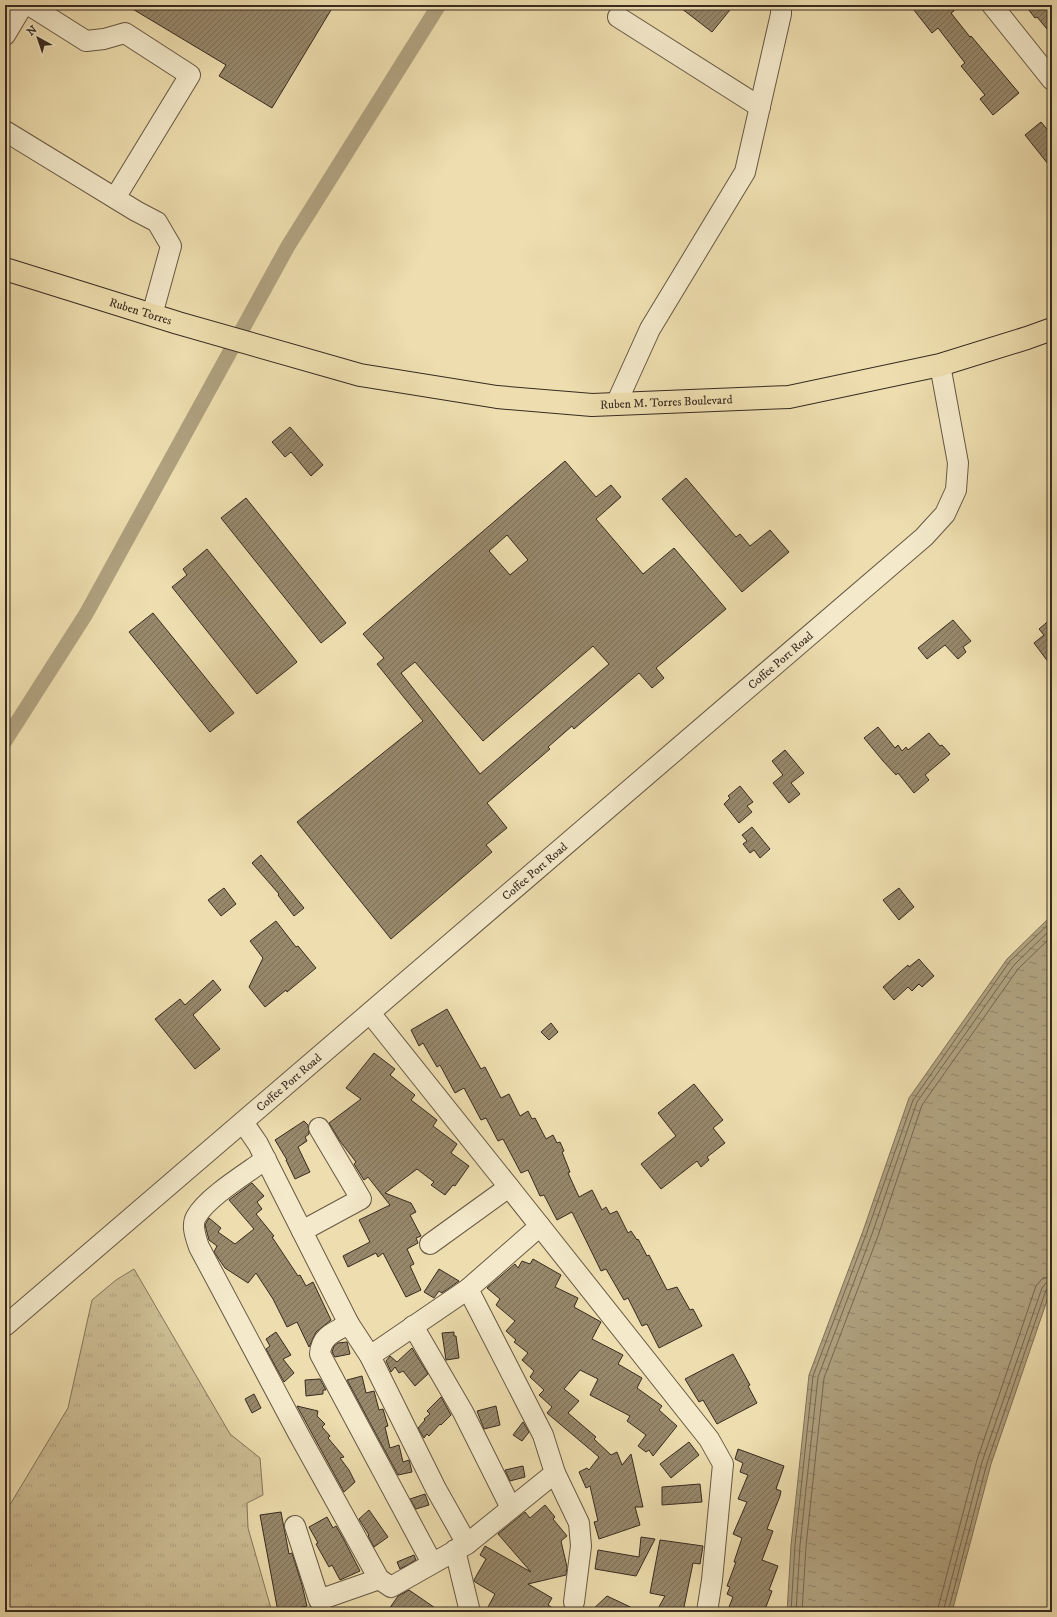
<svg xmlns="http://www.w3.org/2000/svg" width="1057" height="1617" font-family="'IM FELL DW Pica',serif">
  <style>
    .grass { fill: url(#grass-tufts); stroke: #84765c }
    .water { fill: url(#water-ripples); stroke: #807259 }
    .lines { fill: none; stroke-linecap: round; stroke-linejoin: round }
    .shore { stroke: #746650; stroke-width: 1 }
    .canal { stroke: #b0a17f; stroke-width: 15 }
    .building { fill: url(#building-hatch); stroke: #382b21; fill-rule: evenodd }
    .minor-casing { stroke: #665844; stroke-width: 22 }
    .major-casing { stroke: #382b21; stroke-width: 24 }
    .minor { stroke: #f4eacb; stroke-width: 20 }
    .major { stroke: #eedeaf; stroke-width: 22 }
    .labels { text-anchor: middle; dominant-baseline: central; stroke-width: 3; stroke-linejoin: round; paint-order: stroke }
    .street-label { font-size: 12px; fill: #382b21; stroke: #f4eacb }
  </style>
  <defs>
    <pattern id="grass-tufts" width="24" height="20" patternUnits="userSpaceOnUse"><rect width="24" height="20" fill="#cfc097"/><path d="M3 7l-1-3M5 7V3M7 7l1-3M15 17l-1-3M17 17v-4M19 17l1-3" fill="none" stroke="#b2a582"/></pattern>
    <pattern id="water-ripples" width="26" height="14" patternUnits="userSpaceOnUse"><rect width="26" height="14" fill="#b0a17f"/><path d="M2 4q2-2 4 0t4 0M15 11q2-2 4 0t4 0" fill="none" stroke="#908368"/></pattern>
    <pattern id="building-hatch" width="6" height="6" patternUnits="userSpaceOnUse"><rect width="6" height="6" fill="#97886b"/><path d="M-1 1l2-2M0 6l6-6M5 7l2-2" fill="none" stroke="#7c6f58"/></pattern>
  </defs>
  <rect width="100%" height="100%" fill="#eedeaf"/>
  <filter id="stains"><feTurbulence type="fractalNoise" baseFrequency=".005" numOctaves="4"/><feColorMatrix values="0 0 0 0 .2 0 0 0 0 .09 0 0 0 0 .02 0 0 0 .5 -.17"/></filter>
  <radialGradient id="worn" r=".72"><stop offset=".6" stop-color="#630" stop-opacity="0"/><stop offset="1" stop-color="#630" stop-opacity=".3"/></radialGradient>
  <path class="grass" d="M134,1269L230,1434L260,1458L263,1495L247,1503L248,1528L272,1612H5V1513L68,1408L92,1300L116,1280Z"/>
  <path class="water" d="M1052,915V1286L991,1464L952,1612H787L791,1545L809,1375L863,1231L909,1098L1007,959Z"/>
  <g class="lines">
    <path class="shore" d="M791,1612L795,1545L813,1376L867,1232L913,1100L1010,961L1052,921
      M796,1612L800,1545L818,1377L872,1234L917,1102L1014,965L1052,928
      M802,1612L806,1546L824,1378L878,1236L922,1105L1018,969L1052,936
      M937,1612L977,1460L1036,1286L1042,1279L1052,1276
      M943,1612L982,1462L1042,1288L1046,1283L1052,1282
      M948,1612L987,1463L1046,1290L1049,1288L1052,1287"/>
    <path class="canal" d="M5,741L86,614L288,246L439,5"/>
  </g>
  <path class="building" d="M126,5H334L272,108L219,76L226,65Z
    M677,5H734L712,32Z
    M910,5H949L954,11L951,13L970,37L971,36L1019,93L993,115L980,99L985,95L961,66L965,63L938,28L932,33Z
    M1025,5H1052V35L1037,17L1035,18Z
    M1041,122L1052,135V169L1025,135Z
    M290,427L323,465L311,476L291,452L285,457L272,442Z
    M565,461L596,497L611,485L621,497L596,519L643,574L674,548L726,609L656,668L664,678L652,688L639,673L574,729L572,726L548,747L550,749L487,803L507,828L486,845L492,852L391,939L297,822L423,721L377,664L384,658L363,634ZM507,535L528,560L510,575L489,551ZM593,646L609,664L480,774L401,673L415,662L483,741Z
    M686,478L736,537L740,534L750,546L770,530L789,552L742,592L662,499Z
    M246,498L346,623L321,643L221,518Z
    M207,549L297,662L257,694L172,587L187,575L183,569Z
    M153,613L234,713L210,732L129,632Z
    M1052,618V667L1034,643L1044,635L1039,629Z
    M953,620L971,641L963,647L966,652L958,659L945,645L927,659L918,648Z
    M878,727L895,748L898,745L902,751L906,747L908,750L929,733L940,746L942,745L950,754L925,775L929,780L914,793L898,773L896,775L883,761L864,738Z
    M785,750L804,773L791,783L800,794L789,803L773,783L783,775L772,761Z
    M740,786L753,802L747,806L752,812L739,823L724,804L730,798L728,796Z
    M752,827L770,849L760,858L754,850L750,853L743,844L747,841L742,835Z
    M261,855L304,908L294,916L278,895L279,894L252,863Z
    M224,888L236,904L221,916L208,900Z
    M899,888L914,907L899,920L883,900Z
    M276,921L296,947L298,946L316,968L287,992L286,990L265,1007L249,987L263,958L250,941Z
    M919,959L934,976L922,987L919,984L912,991L908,987L894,1000L883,987L908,965L909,967Z
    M213,980L221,990L193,1015L220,1049L195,1069L155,1019L180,999L185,1005Z
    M447,1009L481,1069L485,1067L501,1098L509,1094L520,1116L528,1111L532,1119L535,1118L546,1139L553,1135L557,1143L560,1142L564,1151L562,1152L570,1172L568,1173L579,1197L592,1190L602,1210L606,1207L610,1214L617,1211L628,1233L631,1231L637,1240L638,1239L647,1256L649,1255L667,1290L677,1287L690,1310L693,1309L702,1326L659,1348L647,1324L642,1326L628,1298L624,1300L606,1269L601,1271L572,1212L557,1220L544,1195L540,1196L528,1170L521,1173L503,1139L498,1141L486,1118L481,1120L464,1088L455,1093L440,1065L437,1067L423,1043L419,1046L411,1030Z
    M551,1023L558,1032L549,1040L541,1032Z
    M374,1053L395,1069L390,1075L415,1095L411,1100L437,1120L433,1126L457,1144L451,1153L469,1166L455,1186L453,1185L445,1195L431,1185L434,1182L417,1169L385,1193L411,1203L416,1212L410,1215L421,1236L416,1238L418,1243L407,1249L414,1264L410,1266L421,1290L406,1297L383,1253L378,1257L376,1253L348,1267L343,1256L370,1242L359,1220L390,1205L368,1177L364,1180L362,1177L354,1164L356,1162L340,1141L329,1123L361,1099L346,1088Z
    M694,1084L723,1120L713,1128L725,1143L707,1157L709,1160L701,1167L697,1161L661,1189L641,1164L676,1136L658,1113Z
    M304,1121L308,1125L309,1134L305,1137L307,1141L298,1147L310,1172L295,1179L286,1160H287L275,1140Z
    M252,1183L264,1196L257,1202L262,1209L256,1214L274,1236L272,1237L298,1276L300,1275L306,1286L313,1282L331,1320L316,1332L309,1347L297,1322L287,1327L273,1299L256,1273L248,1283L225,1268L214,1252L217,1246L209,1240L205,1225L209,1218L221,1228L218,1232L235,1244L254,1229L229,1200Z
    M533,1259L561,1275L555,1287L578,1298L574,1307L601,1322L592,1339L623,1355L618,1364L642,1378L637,1388L662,1406L659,1410L677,1426L653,1456L649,1450L646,1452L638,1446L646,1435L627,1421L630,1416L590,1395L598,1379L580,1370L564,1389L579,1401L568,1413L596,1437L594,1439L611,1455L617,1452L622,1465L631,1454L643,1507H635L640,1525L599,1539L594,1522L598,1521L590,1486L586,1488L579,1472L587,1468L589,1470L599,1457L547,1413L552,1407L539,1395L544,1390L530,1377L534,1371L522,1360L528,1353L514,1342L516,1340L506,1331L515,1321L496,1305L500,1299L487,1288L515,1264L518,1268L522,1261L530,1264Z
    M439,1269L459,1281L442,1293L439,1291L434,1298L424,1292Z
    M276,1332L291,1355L283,1359L294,1373L284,1382L266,1349L270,1346L266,1339Z
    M454,1332V1336H456L459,1358L446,1360L442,1333Z
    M347,1342L350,1354L335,1357L332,1352L334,1346L338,1343Z
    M412,1348L428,1374L415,1386L403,1371L399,1373L395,1367L391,1372L386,1361L390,1356L397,1362Z
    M733,1354L750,1385L748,1386L757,1403L717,1424L703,1400L699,1402L685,1379Z
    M362,1376L366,1393L374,1391L379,1410L383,1409L388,1426L385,1427L390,1448L399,1445L403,1462L409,1460L412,1472L398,1475L347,1380Z
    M320,1379L326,1390H323V1394L306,1396L305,1380Z
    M254,1394L261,1408L252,1413L245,1399Z
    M441,1397L451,1415L441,1425L440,1424L429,1436L427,1434L424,1438L418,1428L425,1420L424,1419L430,1414L427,1411Z
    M297,1406L318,1411L317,1416L325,1424L322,1427L330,1436L328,1438L344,1457L340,1458L349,1470L355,1482L344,1492Z
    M496,1406L500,1425L484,1429L477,1411Z
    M523,1422L529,1432L522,1441L513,1435Z
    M689,1442L699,1455L671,1478L660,1464Z
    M738,1449L784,1466L776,1489L781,1491L780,1496L767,1529L773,1531L762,1560L778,1566L769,1590L772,1591L764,1612H727L733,1597L727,1594L730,1587L727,1586L736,1562H734L742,1538L733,1534L747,1502L738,1499L748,1475L740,1472L743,1463L735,1459Z
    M523,1466L525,1477L510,1481L505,1470Z
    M700,1484L702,1502L662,1505V1487Z
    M425,1494L429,1505L416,1509L410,1499Z
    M545,1505L555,1517L553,1519L567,1536L561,1541L567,1567L566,1575L528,1584L552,1598L548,1605L559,1612H496L488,1607L495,1594L475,1582L474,1580L486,1559L480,1555L485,1546L531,1572L498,1534L525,1512L530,1518Z
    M369,1510L388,1537L374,1547L368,1536L369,1535L359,1519Z
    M281,1512L289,1554L292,1553L302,1585L307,1606L278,1612L260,1515Z
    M327,1517L333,1528L336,1526L343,1538L360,1571L340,1580L332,1565L329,1567L316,1544L318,1543L309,1527Z
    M641,1537L655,1539L636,1576L595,1569L598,1550L639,1557Z
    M660,1540L703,1546L700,1564L693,1563L683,1612H656L665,1596L650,1593Z
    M414,1555L416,1560L400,1569L397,1562Z
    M409,1590L441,1612H387L398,1596Z
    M607,1596L641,1612H590Z"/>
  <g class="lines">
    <defs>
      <g id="minor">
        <path d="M29,5L86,41L104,39L125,33L190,75L115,198"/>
        <path d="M992,5L1052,80"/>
        <path d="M618,17L760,107"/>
        <path d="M5,35L23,5"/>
        <path d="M5,131L136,211L157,222L171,246L152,315"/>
        <path d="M616,404L650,329L745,172L781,14V5"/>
        <path d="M370,1013L509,1187L430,1244"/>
        <path d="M243,1122L258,1144L349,1324L370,1356L436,1489L467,1544L391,1587L379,1579L298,1433L199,1247C196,1238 191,1226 196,1217C207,1197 247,1173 266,1159"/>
        <path d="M509,1187L709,1439L723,1464L712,1580L707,1612"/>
        <path d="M302,1231L361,1199L319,1128"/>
        <path d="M468,1289L540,1226"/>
        <path d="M349,1324C334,1332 321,1336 320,1354L432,1563"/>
        <path id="s1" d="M5,1326L924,537L945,514L956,490L958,463L940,365"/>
        <path d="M413,1326L463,1412L511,1508"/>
        <path d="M370,1356L468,1289L543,1435L555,1473L467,1544"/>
        <path d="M555,1473L579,1523L581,1546L574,1602"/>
        <path d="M295,1526L319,1600L379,1579"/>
        <path d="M455,1550L470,1612"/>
      </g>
      <g id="major">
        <path id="s2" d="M5,269L178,323L360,375L497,397L592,405L789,397L940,365L1027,338L1052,329"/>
      </g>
    </defs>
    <use href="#minor" class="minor-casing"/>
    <use href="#major" class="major-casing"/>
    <use href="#minor" class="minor"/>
    <use href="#major" class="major"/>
  </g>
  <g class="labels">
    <g class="street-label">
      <text stroke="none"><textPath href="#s2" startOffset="142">Ruben Torres</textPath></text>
      <text stroke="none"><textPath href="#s2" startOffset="679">Ruben M. Torres Boulevard</textPath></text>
      <text stroke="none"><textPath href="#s1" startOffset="1022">Coffee Port Road</textPath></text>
      <text stroke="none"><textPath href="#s1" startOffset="698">Coffee Port Road</textPath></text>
      <text stroke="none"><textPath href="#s1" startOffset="374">Coffee Port Road</textPath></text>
    </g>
  </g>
  <rect width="1057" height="1617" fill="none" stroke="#eedeaf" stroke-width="20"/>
  <rect x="6" y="6" width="1045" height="1605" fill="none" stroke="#382b21" stroke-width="2"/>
  <rect x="10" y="10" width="1037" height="1597" fill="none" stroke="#382b21"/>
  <g transform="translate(38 38) rotate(320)" stroke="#f4eacb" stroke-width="3" paint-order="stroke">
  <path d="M0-3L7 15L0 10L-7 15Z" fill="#382b21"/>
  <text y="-6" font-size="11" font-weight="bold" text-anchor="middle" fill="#382b21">N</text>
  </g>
  <rect width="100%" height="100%" filter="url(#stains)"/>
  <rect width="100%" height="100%" fill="url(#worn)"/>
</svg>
